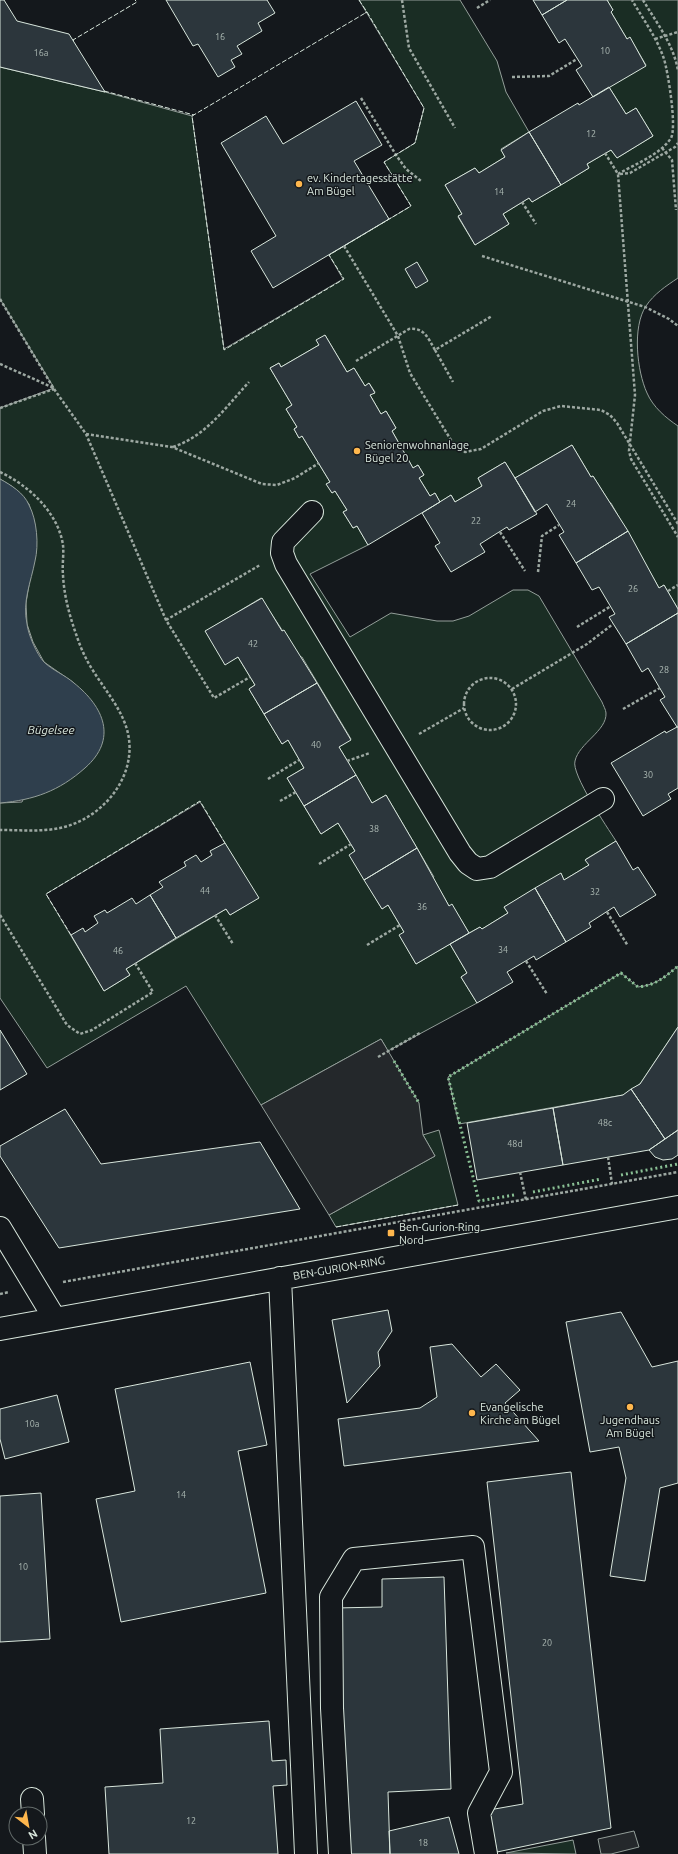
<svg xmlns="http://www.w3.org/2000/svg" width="678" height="1854" font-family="Ubuntu,sans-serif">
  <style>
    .green { fill: #1a2d24; stroke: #939e99; fill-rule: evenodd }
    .parking { fill: #24282b; stroke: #939e99 }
    .water { fill: #2f3f4d; stroke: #939e99 }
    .building { fill: #2c363c; stroke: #d8e6dc }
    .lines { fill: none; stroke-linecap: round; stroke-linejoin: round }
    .minor-casing { stroke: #d8e6dc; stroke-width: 24 }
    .path { stroke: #9da8a2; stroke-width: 2.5; stroke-dasharray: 3 2; stroke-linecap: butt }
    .minor { stroke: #14181c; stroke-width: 22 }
    .hedge { stroke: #8ac095; stroke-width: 3; stroke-dasharray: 2 3; stroke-linecap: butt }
    .fence { stroke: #d8e6dc; stroke-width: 1; stroke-dasharray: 5 2; stroke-linecap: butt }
    .poi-dot { fill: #ffb74d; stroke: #14181c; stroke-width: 1.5 }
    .labels { text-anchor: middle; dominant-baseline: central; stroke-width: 3; stroke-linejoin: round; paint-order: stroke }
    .number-label { font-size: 9px; fill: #adbab4 }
    .poi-label { font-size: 11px; fill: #d8e6dc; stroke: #14181c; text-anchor: start }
    .street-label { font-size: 11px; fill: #d8e6dc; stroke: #14181c }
    .water-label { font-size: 12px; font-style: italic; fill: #d8e6dc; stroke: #14181c }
  </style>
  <rect width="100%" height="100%" fill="#14181c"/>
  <path class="green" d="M359,0H460L497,61L506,92L529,132L501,149L505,157L479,173L475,168L445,185L462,214L458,217L475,245L509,224L503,214L529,198L532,202L589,168L587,164L611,150L617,158L653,136L636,108L626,114L609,87L646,65L630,38L627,39L611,12L613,10L607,0H678V278C666,286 654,294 646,306C632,327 637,371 647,393C653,407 666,418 678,426V609L664,585L659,588L611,503H610L593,476L591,477L572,445L515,478L505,462L478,478L482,486L455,502L451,495L440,502L435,493L430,496L419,478L424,475L418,465L413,468L392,431L396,428L386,411L381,414L370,395L375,392L369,383L365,386L354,368L347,372L325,335L319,345L281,367L279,363L270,368L292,405L286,409L297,427L294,429L299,438L302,436L330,482L327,484L332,493L335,491L347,510L343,512L353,528L357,526L368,545L310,574L350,637L391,613L437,621H453L469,616L513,590H528L539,596L602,702C603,705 606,710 606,713C607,731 579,743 575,761C571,774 607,827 616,841L586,859L589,865L564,880L561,874L504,907L508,913L482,929L480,927L469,933L452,905L449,906L433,878L434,877L386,795L372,803L339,747L351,739L302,657H300L261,598L206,631L225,664L238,657L255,685L249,689L282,744L288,740L304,768L287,778L321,834L338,823L355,851L350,855L382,909L388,905L404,932L400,936L416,964L450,944L467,973L461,977L477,1003L388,1051L381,1039L261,1105L186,986L47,1068L0,998V803L22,802L74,683L44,662L33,642L27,624L26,603L36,542L34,522L29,504L13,487L0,479V408L54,388L0,299V67L105,92L192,116L224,349L343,279L329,255L411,206L384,162L415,143L424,108ZM200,802L258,898L230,915L226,909L126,969L130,975L104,991L46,894Z
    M678,966V1027L640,1084L623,1095L459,1124L448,1077L621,973L638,987C656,985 665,977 678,966Z
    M439,1130L458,1205L336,1227L329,1215L435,1156L423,1135Z
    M573,1840L576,1854L506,1853Z"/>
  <path class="parking" d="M381,1039L419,1103L423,1135L435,1156L329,1215L261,1105Z
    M634,1831L639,1847L611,1854H601L598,1839Z"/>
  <path class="water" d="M0,479C11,485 24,493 29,505C37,520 39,545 35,561C31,582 22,602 27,624C28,634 37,655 44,662C52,670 65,675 74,683C104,707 118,739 85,768C59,791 34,800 0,803Z"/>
  <path class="building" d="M0,0H4L17,21L69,34L105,92L0,67Z
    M166,0H267L275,13L258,23L262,31L237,46L242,54L231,60L235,67L218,77L198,44L193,46Z
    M533,0H567L542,15Z
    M567,0H607L613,10L611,12L627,39L630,37L646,66L593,97L576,70L582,66L565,39L559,43L542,15Z
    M609,87L626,114L636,108L653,136L617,158L611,150L587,164L589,168L561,185L529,132L578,103L579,105Z
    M356,101L382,145L354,161L389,219L273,288L251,251L276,236L221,143L266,116L283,144Z
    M529,132L561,185L532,202L529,198L503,214L509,224L475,245L458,216L462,214L445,185L475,168L479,173L505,157L501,150Z
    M417,262L428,281L416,288L405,269Z
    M325,335L347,372L354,368L365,386L369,383L375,393L370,395L381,414L386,411L396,428L392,431L413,468L418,465L424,475L419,478L430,496L435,493L440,502L368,545L357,526L353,528L343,512L347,510L335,491L332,493L326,484L330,482L302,436L299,438L294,429L297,427L286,409L292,405L270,368L279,363L281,367L319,345L316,340Z
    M572,445L591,477L593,476L628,531L576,563L559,535L564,532L547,504L535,512L515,478Z
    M505,462L537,514L509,530L507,527L480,544L485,552L451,572L435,546L440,543L422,513L451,495L455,502L482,486L478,478Z
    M628,531L659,588L664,585L678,609V613L626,644L609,617L615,614L599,587L592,590L576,563Z
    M262,598L282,631L284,630L317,683L264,714L249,689L255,685L238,657L225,665L205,631Z
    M678,613V727H677L660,700L665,697L648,668L642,672L626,644Z
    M317,683L351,740L339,747L356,775L304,806L287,778L304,768L288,740L282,744L264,714Z
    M677,727H678V788L668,794L671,799L643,816L611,763L665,731L666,733Z
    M356,775L372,803L386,795L417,848L364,880L349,855L355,851L338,823L321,834L304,806Z
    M616,841L633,870L638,867L656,895L620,917L614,907L589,923L591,927L566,942L535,888L561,873L564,880L589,865L585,860Z
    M225,843L259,898L230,915L226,909L176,938L150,895L163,887L159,882L186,866L184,862L196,855L201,862L212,855L210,851Z
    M417,848L449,906L452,904L469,933L416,964L399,935L404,932L388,905L382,909L364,880Z
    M535,888L566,942L536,960L534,956L507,972L513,982L477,1003L461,977L467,973L450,944L480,927L482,929L508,913L504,907Z
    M150,895L176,938L126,969L130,975L104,991L71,935L83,928L85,932L98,923L94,916L105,910L107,913L132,898L136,904Z
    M678,1027V1130L665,1139L631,1089L640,1084Z
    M0,1030L27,1074L0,1090Z
    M631,1089L665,1139L649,1150L563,1165L553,1108L623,1095Z
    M553,1108L563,1165L477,1180L467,1123Z
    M65,1109L101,1164L260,1142L300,1209L59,1248L0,1156V1146Z
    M678,1130V1155L672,1159L663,1160L655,1157L649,1150Z
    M388,1310L392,1331L378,1352L380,1366L347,1403L332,1320Z
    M621,1312L652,1367L678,1361V1483L660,1488L645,1581L610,1576L626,1478L619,1447L590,1452L566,1322Z
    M452,1344L481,1377L496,1364L520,1390L505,1403L539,1441L344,1466L338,1419L420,1408L437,1397L430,1347Z
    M250,1362L267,1445L238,1451L266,1593L121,1622L96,1499L135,1491L115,1389Z
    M57,1395L69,1442L5,1459L0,1439V1409Z
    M571,1472L611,1828L497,1852L489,1810L523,1804L487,1482Z
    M41,1493L50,1639L0,1642V1496Z
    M444,1577L451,1789L388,1792L390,1854H343L335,1608L382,1607V1579Z
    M269,1721L272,1761L286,1760L287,1785L273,1786L278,1854H109L105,1787L163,1783L160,1729Z
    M449,1817L459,1854H390L389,1831Z"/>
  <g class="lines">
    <defs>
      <path id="minor" d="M312,512L283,542L282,553L286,564L460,853L468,863L477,869L490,867L603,799
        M0,1228L55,1319
        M280,1278L306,1854
        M0,1329L678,1207
        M32,1799L33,1814
        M34,1838L35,1854
        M340,1854L332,1708L331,1597L354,1559L473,1547L501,1772L479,1813L486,1854"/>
    </defs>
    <use href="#minor" class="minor-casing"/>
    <path class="path" d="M402,0L409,48L455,128
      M643,0C656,22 674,45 678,71
      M477,8L490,0
      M655,39L678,32
      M512,77L549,76L577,59
      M361,98L396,155L406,169L421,181
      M662,148L672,160L676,210
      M605,153L618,174L635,395L629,451L631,459L678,537
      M618,174C635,164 660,155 671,138C677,127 668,72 664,59C657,38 643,19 632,0
      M620,174L630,173L675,147L678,143
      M522,202L536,224
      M344,246L398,336L410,373L454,445L465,452L481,449L543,411L561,406L601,410L610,415L617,423L678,524
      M482,256L645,307L669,319L678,326
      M0,299L54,389L86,434L166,620L214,698L250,677
      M435,350L453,382
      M356,361L409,329C424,327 428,338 435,350L492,316
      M0,364L54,388
      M0,408L54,389
      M86,434L172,447L262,484L277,485L295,478L319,463
      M173,447C206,436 226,407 249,382
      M0,472C28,485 58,512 63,545C64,554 62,565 63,575C64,595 69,614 76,634C80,646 85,658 92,669C103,687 116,702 124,721C144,768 107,818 60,828C41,832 20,830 0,830
      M500,532L525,571
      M538,572L542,536L559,525
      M668,591L678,585
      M166,620L260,565
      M577,627L611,606
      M464 704a26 26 0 1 1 52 0a26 26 0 1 1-52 0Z
      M512,689L587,644L613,624
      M623,709L660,688
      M419,734L464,708
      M347,761L370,753
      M268,779L299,760
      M280,801L296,792
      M319,864L351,844
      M607,912L628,946
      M0,915L67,1025L80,1034L92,1030L153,992L135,963
      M215,915L233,944
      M367,945L400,925
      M526,961L547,994
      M378,1057L420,1033
      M608,1157L612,1184
      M520,1172L526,1200
      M63,1282L678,1172
      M0,1294L9,1292"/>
    <use href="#minor" class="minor"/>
    <path class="hedge" d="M394,1061L419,1103
      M621,1175L678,1164
      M533,1192L601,1179
      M514,1195L479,1201L448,1077L621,973L638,987C656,985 665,977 678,966"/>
    <path class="fence" d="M359,0L367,12L365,13
      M367,12L424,108L415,143L384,162L411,206L329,255L344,279L224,350L192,116Z
      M74,41L73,40L137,2L135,0
      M104,91L194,115
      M71,935L46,894L200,801L225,843
      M336,1227L458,1205"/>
  </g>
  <g class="poi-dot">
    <circle cx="299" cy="184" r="4"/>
    <circle cx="357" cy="451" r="4"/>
    <rect x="387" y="1229" width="8" height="8" rx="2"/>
    <circle cx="630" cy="1407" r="4"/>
    <circle cx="472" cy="1413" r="4"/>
  </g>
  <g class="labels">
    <g class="number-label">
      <text x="220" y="37">16</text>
      <text x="605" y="51">10</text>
      <text x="41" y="53">16a</text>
      <text x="591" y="134">12</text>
      <text x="499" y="192">14</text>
      <text x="571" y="504">24</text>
      <text x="476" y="521">22</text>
      <text x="633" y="589">26</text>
      <text x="253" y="644">42</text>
      <text x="664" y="670">28</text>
      <text x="316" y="745">40</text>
      <text x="648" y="775">30</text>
      <text x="374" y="829">38</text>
      <text x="205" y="891">44</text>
      <text x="595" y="892">32</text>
      <text x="422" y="907">36</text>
      <text x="503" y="950">34</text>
      <text x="118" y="951">46</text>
      <text x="605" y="1123">48c</text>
      <text x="515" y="1144">48d</text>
      <text x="32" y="1424">10a</text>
      <text x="181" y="1495">14</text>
      <text x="23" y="1567">10</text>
      <text x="547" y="1643">20</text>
      <text x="191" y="1821">12</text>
      <text x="423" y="1843">18</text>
    </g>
    <g class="poi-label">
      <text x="307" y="178">ev. Kindertagesstätte<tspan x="307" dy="13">Am Bügel</tspan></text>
      <text x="365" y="445">Seniorenwohnanlage<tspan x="365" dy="13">Bügel 20</tspan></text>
      <text x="399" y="1227">Ben-Gurion-Ring<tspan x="399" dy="13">Nord</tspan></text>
      <text x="480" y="1407">Evangelische<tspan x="480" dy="13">Kirche am Bügel</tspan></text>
      <text x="630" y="1420" text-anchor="middle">Jugendhaus<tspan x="630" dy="13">Am Bügel</tspan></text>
    </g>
    <g class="street-label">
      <text transform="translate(339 1268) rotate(-10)">BEN-GURION-RING</text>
    </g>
    <g class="water-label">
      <text x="51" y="729">Bügelsee</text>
    </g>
  </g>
  <g transform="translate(28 1826) rotate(149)"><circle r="19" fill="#14181c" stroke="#626a69"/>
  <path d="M0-3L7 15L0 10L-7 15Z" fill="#ffb74d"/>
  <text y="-6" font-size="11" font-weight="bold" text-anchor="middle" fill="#d8e6dc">N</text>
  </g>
</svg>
